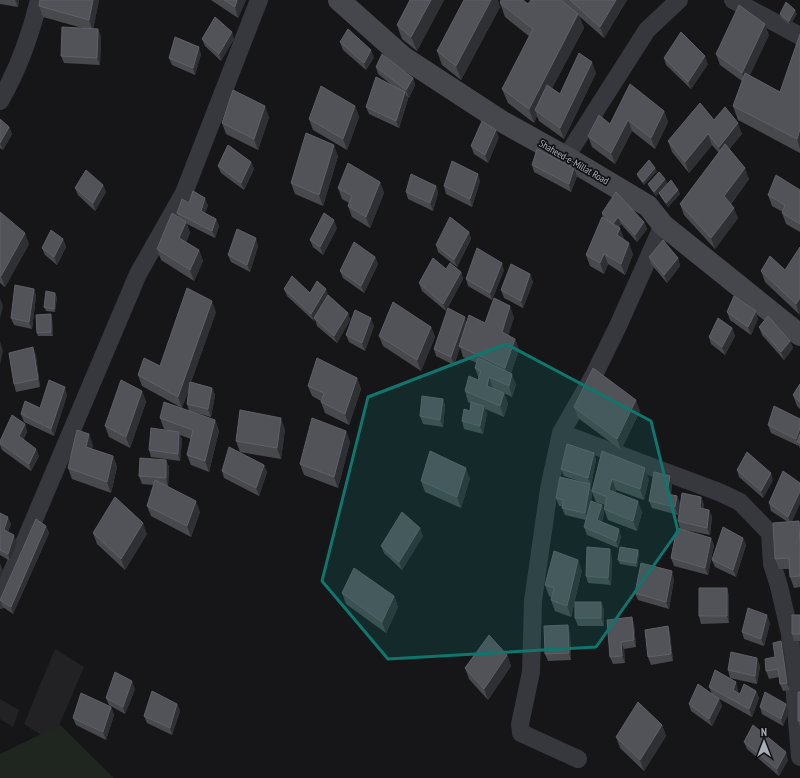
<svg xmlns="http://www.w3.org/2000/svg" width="800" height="778" font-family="'PT Sans Narrow',sans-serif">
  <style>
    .built { fill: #222225 }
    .green { fill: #1e261f }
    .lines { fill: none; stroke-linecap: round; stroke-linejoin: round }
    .street { stroke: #37383d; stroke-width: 18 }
    .secondary { stroke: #45474d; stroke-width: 22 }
    .wall { fill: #47494d }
    .shaded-wall { fill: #2f3033 }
    .building { fill: #525359; stroke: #5f6168 }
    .marked { fill: #0f766e; fill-opacity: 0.2; stroke: #0f766e; stroke-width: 3; stroke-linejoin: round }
    .labels { text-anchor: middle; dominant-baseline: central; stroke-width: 3.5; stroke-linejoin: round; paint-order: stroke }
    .street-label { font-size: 10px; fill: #a8adb8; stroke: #111113 }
  </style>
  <rect width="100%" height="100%" fill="#161618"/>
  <path class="built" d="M55,649L84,667L52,742L24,724Z
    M0,699L19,710L13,727L0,719Z"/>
  <path class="green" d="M60,725L114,778H0V754Z"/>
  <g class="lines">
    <path class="street" d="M733,0L800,36
      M0,101C19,68 30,37 39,0
      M566,157L647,30L679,0
      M561,433L719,492L740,502L770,533L772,564L779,586L790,634L800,757
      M0,600L138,274L184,193L259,0
      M578,759L521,733L520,724L531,672L533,601L549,489L561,433L594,375L618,326L663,225"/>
    <path class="secondary" d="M339,0L403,57L501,121L566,157L648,206L663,225L800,335"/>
  </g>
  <path class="wall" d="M0,0H19L18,7L0,4Z
    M99,0L93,29H98L101,37L100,65L64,63L61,56L86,29L43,17L39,6Z
    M211,0H246L238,18Z
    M410,0H444L417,51L402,39L397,25Z
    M562,0H627L604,38L579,16L584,28L552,88L560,94L596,73L564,139L539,121L537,116L534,123L508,103L502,89L530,37L505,17L500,3L528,4Z
    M500,7L461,80L442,65L437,51Z
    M780,14H797L790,25L781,18Z
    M800,34V153L738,120L733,106L742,81L720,65L716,54L769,35L749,76L780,92Z
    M202,39H234L221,61L205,46Z
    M340,42L374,57L366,70L343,50Z
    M201,54L195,75L172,65L169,58Z
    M664,58L708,64L691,89L666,65Z
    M376,67L413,78L415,85L409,98L407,96L408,99L399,128L369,114L366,107L393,86L378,74Z
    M355,106L359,117L347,150L313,130L309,119Z
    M664,111L668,122L655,149L632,131L615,164L592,147L588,136L610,124Z
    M269,117L258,150L226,134L222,123Z
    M0,119L9,127L12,134L3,150L0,148Z
    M714,120L742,134L729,149L749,179L731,204L738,218L715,249L684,215L680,204L719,153L712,145L689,173L672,152L668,141Z
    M499,137L488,163L474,154L471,146Z
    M338,156L323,206L295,194L291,183Z
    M251,162L254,169L244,190L221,173L218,166Z
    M532,165L574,168L577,176L571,192L534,172Z
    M657,171L644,185L638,177L637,174Z
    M665,179L667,183L656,196L650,188L648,184Z
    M480,181L472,207L446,194L444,186Z
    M380,182L384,193L370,228L352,217L348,206L349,203L342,199L338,188Z
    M103,185L106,192L95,211L78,195L75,188Z
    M436,186L438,193L433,211L408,199L406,192Z
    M678,190L680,194L668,207L661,197L659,193Z
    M800,190V232L786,224L782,213L783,212L772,206L768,195Z
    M189,203L208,205L205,213L216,219L219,226L215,238L187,224L190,233L186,242L199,250L203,261L194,281L161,260L157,249L179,217L177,213Z
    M0,212L29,244L5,287L0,283Z
    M602,213L644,222L647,229L637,242L621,224L619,227L624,239L633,254L625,275L608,264L604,274L590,266L586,255L603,218Z
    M337,228L323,255L313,247L310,240Z
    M469,232L471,239L457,267L438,252L436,245Z
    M63,239L66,247L57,265L45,255L42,248Z
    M258,246L250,272L231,262L228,255Z
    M375,257L378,264L364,293L343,278L340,271Z
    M649,257L678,258L680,266L667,283L651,264Z
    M446,269L461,272L463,279L446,311L422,291L419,283Z
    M504,270L492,300L468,286L466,279Z
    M785,270L800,315L765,282L761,271Z
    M530,274L533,282L523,308L504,298L501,290Z
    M34,289L36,296L32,329L14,325L11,318Z
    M284,289L328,296L348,313L350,320L337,343L317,326L315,319L314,321L287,296Z
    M57,297L55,312L46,311L44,307Z
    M216,312L191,382L212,388L215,395L211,417L189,411L187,404L190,386L182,408L142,386L138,375L160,366Z
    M727,312L758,319L751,335L730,320Z
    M514,317L508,336L515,339L519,350L511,373L516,385L512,397L493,388L504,393L508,404L504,417L485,409L487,413L483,434L464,429L462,421L470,411L471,403L468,402L465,391L478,380L479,379L475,368L477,363L463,357L460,347L454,365L436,356L434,349L467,323H485Z
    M52,318L53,336H38L37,333Z
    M374,326L365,351L349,342L346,335Z
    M431,327L435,337L421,371L383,346L379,336Z
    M759,327L790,341L793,348L784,360L762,335Z
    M732,328L735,336L725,355L711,344L709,337Z
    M36,355L40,387L16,392L14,384Z
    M357,378L361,389L349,425L325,413L321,402V401L312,396L308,386Z
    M800,384V409L797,406L793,395Z
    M142,391L146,402L130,448L109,437L105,426Z
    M67,395L54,436L24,422L21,414L40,408Z
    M443,399L445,406L443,427L423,424L420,416Z
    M574,407L640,411L621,450L578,418Z
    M160,418L215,420L219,431L209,472L191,465L187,455L191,439L180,435L182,440L180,461L151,457L149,450L170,431L164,429Z
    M800,419V449L799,446L771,433L768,425Z
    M25,424L27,432L23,440L39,456L31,471L2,450L0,445V441Z
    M285,429L281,459L240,452L236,441Z
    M346,431L350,442L338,488L304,475L300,464Z
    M93,445L92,449L113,456L117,467L111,493L72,479L68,468Z
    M602,451L649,479L644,500L616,490L615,492L642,512L637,531L608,520L604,509L605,505L596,502L592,492L591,503L602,505L604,513L602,522L621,536L618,548L587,535L584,527L586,520L565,515L562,508V506H559L556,498L585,483L564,476L561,469L594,453L596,460L591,485H590L592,491Z
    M166,460L169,467L168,486H166L200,512L191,537L151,516L147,506L154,485L142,484L139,476Z
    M264,465L267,472L259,496L224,478L222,471Z
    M737,470L773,480L763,498L739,477Z
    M783,471L792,522L799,521L800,524V587L794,588L790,577L789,569H779L775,559L788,522L771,511L769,503Z
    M670,476L672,483L671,495L677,496L680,504L678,515L652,508L649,501Z
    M470,478L461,508L425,492L421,481Z
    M704,504L703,509L709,510L712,517L710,535L680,529L678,521Z
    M0,513L11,524L8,532L17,543L10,561L0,555Z
    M46,526L49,533L13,614L3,607L0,600Z
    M93,533L147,534L125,570L97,544Z
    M423,536L402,570L384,553L381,546Z
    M711,538L714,545L708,575L674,566L671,558Z
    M743,538L746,545L736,577L715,567L712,560Z
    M638,550L639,554L637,567L620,564L618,560Z
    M612,557L611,585L588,583L586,576Z
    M582,570L571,617L555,611L551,600V597L549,596L545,585Z
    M674,579L669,609L638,600L635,593Z
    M342,593L394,596L398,607L386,633L346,604Z
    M729,595V623L701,624L699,616Z
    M601,602L604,610V626H578L575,618Z
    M800,615V641H794L792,634Z
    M607,620L634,624L636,647L624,649L625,663L613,664L610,657Z
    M770,623L764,646L744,639L742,632Z
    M668,626L670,634L673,661L651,665L648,657Z
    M570,633L571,660L548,661L545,654Z
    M784,649L790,690L783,691L780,684L779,677L769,679L766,671L775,657Z
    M507,655L511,666L488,700L469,679L465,668Z
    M760,666L757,684L730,678L728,670Z
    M709,687L738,690L737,692L740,694L756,691L759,698L752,717L716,697L719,699L722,706L712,726L691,711L689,704L712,694Z
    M135,689L125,714L109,705L106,698Z
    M800,692V727L798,721Z
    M177,704L180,711L172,735L147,723L144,716Z
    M786,704L789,711L783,726L762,714L760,707Z
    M111,707L114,715L106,740L76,725L73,718Z
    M662,725L666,736L644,771L620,748L616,737Z
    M744,742L788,760L779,776L747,749Z"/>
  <path class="shaded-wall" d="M15,0H19L18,7Z
    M93,0H99L93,31L89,20Z
    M237,0H246L238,18L235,7Z
    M431,0H444L417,51L411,37Z
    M491,0H498L500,7L461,80L456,66Z
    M616,0H627L604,38L600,27Z
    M795,10L797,14L790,25L789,21Z
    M578,14L584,28L539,113L535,110L537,116L534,123L529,109Z
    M765,24L769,35L746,84L742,73Z
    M98,29L101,37L100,65L97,58Z
    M232,32L234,39L221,61L219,54Z
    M199,47L201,54L195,75L193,68Z
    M371,50L374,57L366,70L364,63Z
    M705,56L708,64L691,89L688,82Z
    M592,62L596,73L564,139L560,128Z
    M413,78L415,85L409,98L406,90Z
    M405,92L408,99L399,128L396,121Z
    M265,106L269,117L258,150L254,139Z
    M355,106L359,117L347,150L343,139Z
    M664,111L668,122L655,149L651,138Z
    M628,120L632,131L615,164L611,153Z
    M738,123L742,134L722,158L719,147Z
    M9,127L12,134L3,150L0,143Z
    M800,129V149L797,139Z
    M496,130L499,137L488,163L485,155Z
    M708,134L712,145L689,173L685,162Z
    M334,145L338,156L323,206L319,195Z
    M251,162L254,169L244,190L241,183Z
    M574,168L577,176L571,192L569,184Z
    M655,168L657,171L644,185L643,182Z
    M745,168L749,179L728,207L724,196Z
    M478,174L480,181L472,207L470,199Z
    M665,179L667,183L656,196L654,192Z
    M380,182L384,193L370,228L366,217Z
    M103,185L106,192L95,211L93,203Z
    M436,186L438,193L433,211L430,203Z
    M678,190L680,194L668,207L666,203Z
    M205,198L208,205L203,218L201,211Z
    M734,208L738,218L715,249L711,238Z
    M618,217L621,224L615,232L613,224Z
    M216,219L219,226L215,238L212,231Z
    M334,220L337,228L323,255L320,247Z
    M186,222L190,233L183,249L179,238Z
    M644,222L647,229L637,242L635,235Z
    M620,228L624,239L621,246L617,235Z
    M469,232L471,239L457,267L454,260Z
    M25,233L29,244L5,287L1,276Z
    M256,238L258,246L250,272L247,265Z
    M63,239L66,247L57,265L54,257Z
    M629,243L633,254L625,275L621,264Z
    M199,250L203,261L194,281L190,270Z
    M604,254L608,264L604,274L600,263Z
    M375,257L378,264L364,293L361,286Z
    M678,258L680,266L667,283L664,275Z
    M502,263L504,270L492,300L490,293Z
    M461,272L463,279L446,311L443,304Z
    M530,274L533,282L523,308L521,301Z
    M34,289L36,296L32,329L29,322Z
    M326,289L329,297L314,318L315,319L314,321L311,314Z
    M55,293L57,297L55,312L54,309Z
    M0,298L3,306L0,318Z
    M800,298V315L796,304Z
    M212,301L216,312L182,408L178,397Z
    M510,306L514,317L506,343L502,332Z
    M756,311L758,319L751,335L748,327Z
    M348,313L350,320L337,343L334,336Z
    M51,314L52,318L53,336L51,332Z
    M465,317L467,324L459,346L460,347L454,365L451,357Z
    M371,318L374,326L365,351L362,343Z
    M431,327L435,337L421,371L417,360Z
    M732,328L735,336L725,355L722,347Z
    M515,339L519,350L509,379L505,368Z
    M0,341L3,351L0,365Z
    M790,341L793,348L784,360L781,352Z
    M33,347L36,355L40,387L38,379Z
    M512,374L516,385L512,397L509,386Z
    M489,377L493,388L487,386Z
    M357,378L361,389L349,425L345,414Z
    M65,387L67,395L54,436L51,429Z
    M212,388L215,395L211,417L208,409Z
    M142,391L146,402L130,448L126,437Z
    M504,393L508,404L504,417L500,406Z
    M443,399L445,406L443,427L440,420Z
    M636,400L640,411L621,450L617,439Z
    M484,406L487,413L483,434L480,426Z
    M281,418L285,429L281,459L277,448Z
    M215,420L219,431L209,472L205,461Z
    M25,424L27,432L22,443L19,436Z
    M800,428V443L797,442L799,447L796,439Z
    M346,431L350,442L338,488L334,477Z
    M179,432L182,440L180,461L178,454Z
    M89,434L93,445L90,458L86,447Z
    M36,449L39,456L31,471L29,464Z
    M594,453L596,460L591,485L588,478Z
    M113,456L117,467L111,493L107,482Z
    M166,460L169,467L168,486L166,478Z
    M264,465L267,472L259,496L256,488Z
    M466,468L470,478L461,508L457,497Z
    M645,468L649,479L644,500L640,489Z
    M771,473L773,480L763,498L761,491Z
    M670,476L672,483L669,501L667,494Z
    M612,479L616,490L613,501L609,490Z
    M590,484L592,492L588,521L585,513Z
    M800,491V504L791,524L788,517Z
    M677,496L680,504L678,515L675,507Z
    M701,497L704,504L702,516L700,508Z
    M196,501L200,512L191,537L187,526Z
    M638,501L642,512L637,531L633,521Z
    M602,505L604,513L600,528L597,520Z
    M709,510L712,517L710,535L707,528Z
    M8,517L11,524L6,537L4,530Z
    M799,521L800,524V548Z
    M143,523L147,534L125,570L121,559Z
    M46,526L49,533L13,614L11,607Z
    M420,528L423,536L402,570L399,562Z
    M619,529L621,536L618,548L616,541Z
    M14,535L17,543L10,561L8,554Z
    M711,538L714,545L708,575L705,568Z
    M743,538L746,545L736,577L733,570Z
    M610,549L612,557L611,585L608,578Z
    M638,550L639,554L637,567L636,563Z
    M578,560L582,570L571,617L567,606Z
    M0,563L3,570L0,578Z
    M672,571L674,579L669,609L666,602Z
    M727,588L729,595V623L727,616Z
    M394,596L398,607L386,633L382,622Z
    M601,602L604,610V626L601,618Z
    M767,615L770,623L764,646L761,639Z
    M632,617L634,624L636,647L634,640Z
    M568,625L570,633L571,660L569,653Z
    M668,626L670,634L673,661L671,654Z
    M781,641L784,649L790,690L787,683Z
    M621,642L624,649L625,663L622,656Z
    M507,655L511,666L488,700L484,689Z
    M757,658L760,666L757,684L755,676Z
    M132,681L135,689L125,714L123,707Z
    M736,682L738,690L736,697L733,690Z
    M756,691L759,698L752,717L749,709Z
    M719,699L722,706L712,726L709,719Z
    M177,704L180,711L172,735L170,728Z
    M786,704L789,711L783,726L781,719Z
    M111,707L114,715L106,740L103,732Z
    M662,725L666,736L644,771L640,760Z
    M786,752L788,760L779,776L777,769Z"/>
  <path class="building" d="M40,0H93L89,20L39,6Z
    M224,0H237L235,7Z
    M410,0H431L411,37L397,25Z
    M464,0H491L456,66L437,51Z
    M501,0H523L528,4L531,0H561L578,14L529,109L502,89L533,29L500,3Z
    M570,0H616L600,27Z
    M786,2L795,10L789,21L780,14Z
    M739,5L765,24L742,73L716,54Z
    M215,17L232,32L219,54L202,39Z
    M62,27L98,29L97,58L61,56Z
    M348,29L371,50L364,63L340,42Z
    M681,32L705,56L688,82L664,58Z
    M800,34V129L797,139L733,106L745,73L780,92Z
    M175,37L199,47L193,68L169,58Z
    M579,53L592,62L560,128L535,110L547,85L560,94Z
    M382,54L413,78L406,90L376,67Z
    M376,77L405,92L396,121L366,107Z
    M630,84L664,111L651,138L628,120L611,153L588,136L599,115L610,124Z
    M321,86L355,106L343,139L309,119Z
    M233,90L265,106L254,139L222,123Z
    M700,103L714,120L725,107L738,123L719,147L708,134L685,162L668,141Z
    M0,119L9,127L0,143Z
    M482,121L496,130L485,155L471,146Z
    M306,133L334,145L319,195L291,183Z
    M725,144L745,168L724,196L734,208L711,238L680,204Z
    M228,145L251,162L241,183L218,166Z
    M537,149L574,168L569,184L532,165Z
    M649,160L655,168L643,182L637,174Z
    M452,161L478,174L470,199L444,186Z
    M348,163L380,182L366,217L348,206L352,196L338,188Z
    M86,170L103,185L93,203L75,188Z
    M659,172L665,179L654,192L648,184Z
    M411,174L436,186L430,203L406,192Z
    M776,175L800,190V224L782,213L785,205L768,195Z
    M671,180L678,190L666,203L659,193Z
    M193,191L205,198L201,211L216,219L212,231L177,213L182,199L189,203Z
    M616,192L644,222L635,235L618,217L613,224L610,222L602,213Z
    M0,212L25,233L1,276H0Z
    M172,213L186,222L179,238L199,250L190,270L157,249Z
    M324,213L334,220L320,247L310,240Z
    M450,217L469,232L454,260L436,245Z
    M602,217L620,228L617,235L629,243L621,264L604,254L600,263L586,255Z
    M237,229L256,238L247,265L228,255Z
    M51,230L63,239L54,257L42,248Z
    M663,240L678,258L664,275L649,257Z
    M354,242L375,257L361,286L340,271Z
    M800,247V298L796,304L761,271L770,256L785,270Z
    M477,248L502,263L490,293L466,279Z
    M433,258L446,269L450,263L461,272L443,304L419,283Z
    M511,264L530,274L521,301L501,290Z
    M292,276L310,293L317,281L326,289L311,314L284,289Z
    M15,285L34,289L29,322L11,318Z
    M187,288L212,301L178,397L138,375L144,358L160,366Z
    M46,291L55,293L54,309L44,307Z
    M328,295L348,313L334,336L314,318Z
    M734,296L756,311L748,327L727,312Z
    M494,298L510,306L502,332L515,339L505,368L459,346L469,315L485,323Z
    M393,302L431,327L417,360L379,336Z
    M448,308L465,317L451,357L434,349Z
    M355,310L371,318L362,343L346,335Z
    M51,314V332L37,333L36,315Z
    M768,316L790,341L781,352L759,327Z
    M718,318L732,328L722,347L709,337Z
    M33,347L38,379L14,384L9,353Z
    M317,358L357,378L345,414L321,402L324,393L308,386Z
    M478,358L512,374L509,386L489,377L487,386L504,393L500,406L465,391L469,376L478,380L481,371L475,368Z
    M593,368L636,400L617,439L574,407Z
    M49,380L65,387L51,429L21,414L25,401L40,408Z
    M121,380L142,391L126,437L105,426Z
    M190,382L212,388L208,409L187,404Z
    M800,384V402L793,395Z
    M422,396L443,399L440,420L420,416Z
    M164,402L215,420L205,461L187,455L193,430L160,418Z
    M471,402L484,406L480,426L462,421L464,409L470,411Z
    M774,406L800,419V428L796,439L768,425Z
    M240,410L281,418L277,448L236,441Z
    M12,415L25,424L19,436L36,449L29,464L0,443V441Z
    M312,418L346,431L334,477L300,464Z
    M151,428L179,432L178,454L149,450Z
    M77,430L89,434L86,447L113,456L107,482L68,468Z
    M800,434V443L797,442Z
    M567,444L594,453L588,478L561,469Z
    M229,447L264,465L256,488L222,471Z
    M430,451L466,468L457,497L421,481Z
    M602,451L645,468L640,489L612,479L609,490L638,501L633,521L604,509L607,497L592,491Z
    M747,452L771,473L761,491L737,470Z
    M140,458L166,460V478L139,476Z
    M783,471L800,483V491L788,517L769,503Z
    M654,472L670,476L667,494L677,496L675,507L649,501Z
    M560,477L590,484L585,513L562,508L563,500L556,498Z
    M155,480L196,501L187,526L147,506Z
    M682,493L701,497L700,508L709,510L707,528L678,521Z
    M115,497L143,523L121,559L93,533Z
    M591,501L602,505L597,520L619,529L616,541L584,527Z
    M402,512L420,528L399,562L381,546Z
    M0,513L8,517L4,530L14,535L8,554L0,550Z
    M36,519L46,526L11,607L0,600Z
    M799,521L800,548V576L790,577L789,558L775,559L773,523Z
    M723,527L743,538L733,570L712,560Z
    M677,528L711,538L705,568L671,558Z
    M587,547L610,549L608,578L586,576Z
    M620,547L638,550L636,563L618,560Z
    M554,551L578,560L567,606L551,600L554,588L545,585Z
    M641,563L672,571L666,602L635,593Z
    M354,568L394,596L382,622L342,593Z
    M699,588H727V616H699Z
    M575,602H601V618H575Z
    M748,608L767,615L761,639L742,632Z
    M792,615H800V634H792Z
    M632,617L634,640L621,642L622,656L610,657L607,620Z
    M568,625L569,653L545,654L544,626Z
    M668,626L671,654L648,657L645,630Z
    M489,635L507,655L484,689L465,668Z
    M781,641L787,683L780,684L778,669L766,671L765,659L775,657L773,643Z
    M731,652L757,658L755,676L728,670Z
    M715,670L736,682L733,690L740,694L744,684L756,691L749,709L709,687Z
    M115,672L132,681L123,707L106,698Z
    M698,684L719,699L709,719L689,704Z
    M152,691L177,704L170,728L144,716Z
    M765,692L786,704L781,719L760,707Z
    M798,692H800V721H798Z
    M81,693L111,707L103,732L73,718Z
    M638,702L662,725L640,760L616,737Z
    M753,725L786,752L777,769L744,742Z"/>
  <path class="marked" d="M506,344L651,421L678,531L596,647L388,659L322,581L368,397Z"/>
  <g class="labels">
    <g class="street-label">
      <text transform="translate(574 162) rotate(30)">Shaheed-e-Millat Road</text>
    </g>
  </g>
  <g transform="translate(764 742)" stroke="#111113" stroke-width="3" paint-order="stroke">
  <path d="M0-3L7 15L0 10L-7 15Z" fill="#a8adb8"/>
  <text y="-6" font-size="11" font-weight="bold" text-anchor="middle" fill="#a8adb8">N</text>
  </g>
</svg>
